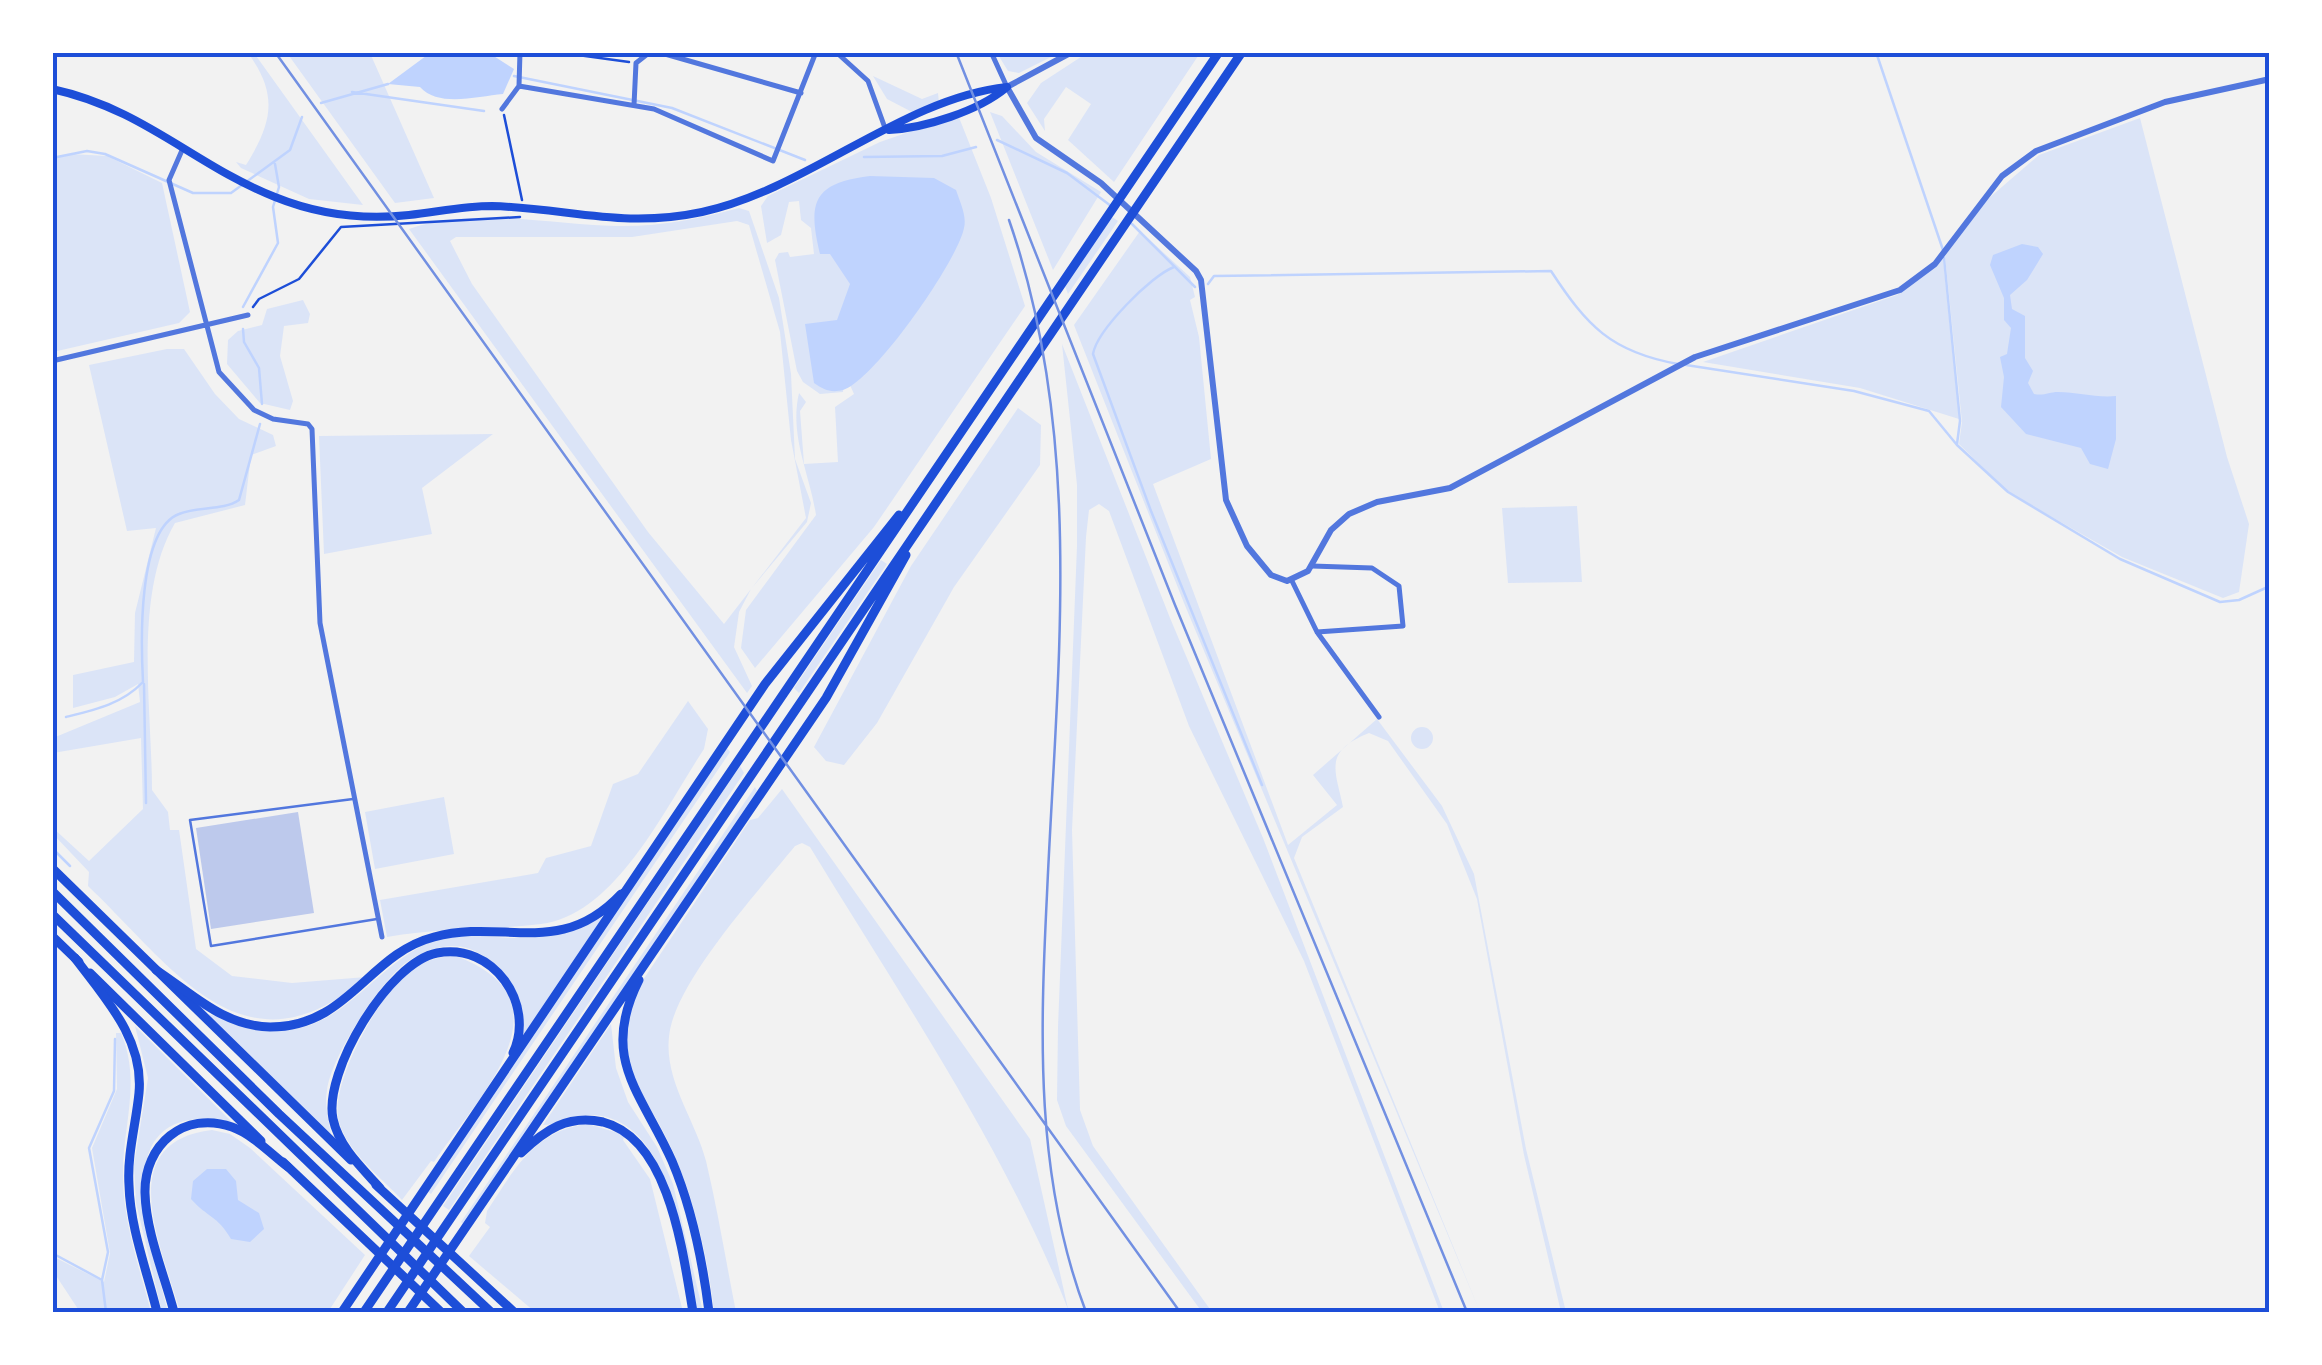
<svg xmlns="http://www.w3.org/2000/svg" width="2322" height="1365" font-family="Helvetica,sans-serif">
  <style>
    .green { fill: #dbe4f7; fill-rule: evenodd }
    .water { fill: #bfd3fe }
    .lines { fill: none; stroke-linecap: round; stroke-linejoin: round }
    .stream { stroke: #bfd3fe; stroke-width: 2.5 }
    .building { fill: #bdc9ec }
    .path { stroke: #1d4ed8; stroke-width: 2.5 }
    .service { stroke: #5277de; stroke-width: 2.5 }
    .minor { stroke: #5277de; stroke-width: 5 }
    .tertiary { stroke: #5277de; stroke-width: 6 }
    .secondary { stroke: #1d4ed8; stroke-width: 8 }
    .trunk { stroke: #1d4ed8; stroke-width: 9 }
    .motorway { stroke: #1d4ed8; stroke-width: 9 }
    .rail { stroke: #7290e2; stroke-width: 2.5 }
    .neatline { fill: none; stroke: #1d4ed8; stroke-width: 4 }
  </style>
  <rect width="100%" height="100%" fill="#f2f2f2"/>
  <path class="green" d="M248,53H254L363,205L309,199L241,168L236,162L246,165C272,123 279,95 248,53Z
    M287,53H370L434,198L395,203Z
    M997,53H1059L1019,73L1008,71Z
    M1087,53H1200L1114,182L1068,140L1091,104L1066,87L1044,119L1045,131L1027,103L1041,83Z
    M873,76L922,99L938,93L939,103L912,112L887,99Z
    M990,112L1002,116L1036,152L1101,192L1053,270Z
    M958,115L991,198L1025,306L874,527L755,668L741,648L746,610L816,515C810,474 789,436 799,393L806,402L800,411L804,464L838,462L835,407L854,394L849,383L957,242L839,261L853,289L843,392L820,394L803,382L797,371L775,260L779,253L788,252L790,257L814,254L811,228L801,220L799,201L789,202L781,235L767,243L761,206L768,196L880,142Z
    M2140,118L2227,457L2249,524L2239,592L2223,598L2122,557L2008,492L1959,444L1962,422L1945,256L1981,205L2039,155Z
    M70,154L107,156L162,183L190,312L179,323L53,352V159Z
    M739,208L749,211L779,298L791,374L795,459L811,503L807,522L751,589L739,612L734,647L752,686L747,693L409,229C473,206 550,225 616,226C659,227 698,219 739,208ZM737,221L749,225L780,332L791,440L806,518L724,624L648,532L472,284L450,241L456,237H632Z
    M1112,217L1118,221L1068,294L1065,286Z
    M1140,231L1190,277L1195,297L1190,300L1199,337L1211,459L1153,484L1288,845L1337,805L1313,775L1377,719L1442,806L1474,874L1526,1149L1566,1312H1561L1524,1155L1477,899L1447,824L1388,741L1369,733C1322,752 1336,771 1343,807L1302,837L1294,858L1480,1312L1184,603L1074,325Z
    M1943,258L1959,419L1860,388L1703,362L1897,295Z
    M303,300L310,314L308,323L284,326L280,356L293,401L290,410L260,403L227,364L228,340L238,331L262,325L267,309Z
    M1062,344L1170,618L1263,838L1444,1312H1440L1304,961L1189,726L1109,511L1099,504L1089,510L1086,537L1072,830L1080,1110L1093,1146L1212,1312H1202L1066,1126L1057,1100L1058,1027L1077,546V485Z
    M167,349H184L215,394L239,419L273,435L276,446L251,455L245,505L175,523C133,595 152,708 152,790L168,812L170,830H179L196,949L232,976L292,983L366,977C245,1082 175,969 88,886L89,872L53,834L52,827L89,861L143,809L141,738L53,753V738L140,702L138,684L115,697L73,708V675L134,662L135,613L156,528L127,531L89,365Z
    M1018,408L1041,425L1040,465L954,587L877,723L844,765L826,761L814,747L911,566Z
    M493,434L422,488L432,534L324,554L319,436Z
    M1577,506L1582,582L1508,583L1502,508Z
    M881,560L887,564L799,693L794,688Z
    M688,701L708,729L704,749C666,806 616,915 541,924C489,930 438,928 387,937L380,900L538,873L546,858L591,846L613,784L638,774Z
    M1411 738a11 11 0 1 1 22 0a11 11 0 1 1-22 0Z
    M727,748L730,752L431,1194L427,1191Z
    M740,766L744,773L449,1210L443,1206Z
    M755,787L757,791L464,1225L461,1222Z
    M782,789L1030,1139L1068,1309C1003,1145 901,997 810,847L802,843L795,846C760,889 680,977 670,1030C661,1077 695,1118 706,1161C718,1211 726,1262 736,1312H714C709,1263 695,1202 675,1156C644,1084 603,1065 643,980L750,820L758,818Z
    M444,797L454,854L375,869L365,812Z
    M605,916L523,1037C519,974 472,917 407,962C380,981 331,1057 327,1090C324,1105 329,1122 331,1134L208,1014C229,1019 250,1028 274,1030C345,1035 377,957 440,939C464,932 491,938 516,938C550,939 575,930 605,916Z
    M453,955C577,999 480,1095 434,1162L431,1161L402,1200C381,1177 348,1153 339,1122C328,1085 380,994 409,971C421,961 438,958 453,955Z
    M611,1024L616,1068L628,1102L657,1147L673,1184L703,1312H696C682,1252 674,1121 594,1115C575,1114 557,1125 543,1125Z
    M135,1026L232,1122C100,1096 150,1242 168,1312H162L136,1203L134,1165L148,1078Z
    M116,1033H121C142,1083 122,1126 123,1177C123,1222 140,1269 151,1312H80L53,1271L52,1256L104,1282L110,1253L92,1148L117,1089Z
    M588,1124L625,1135L623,1140L650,1179L683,1312H535L469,1256L490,1227L485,1223L487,1211C514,1170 534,1130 588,1124Z
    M212,1130L230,1134L250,1148L365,1255L328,1312H180C163,1249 110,1142 212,1130Z"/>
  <path class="water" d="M430,53H489L514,69L503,94C478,96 439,108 420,87L388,84Z
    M870,176L934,178L956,190C960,202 967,216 964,228C958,260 875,380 843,390C831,393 824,390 814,383L805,324L837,320L850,284L830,254H820C807,201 814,183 870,176Z
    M2022,244L2038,247L2043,254L2027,280L2010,295L2012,309L2025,316V358L2033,371L2028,383L2034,394C2044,396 2049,392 2058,392C2078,392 2096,398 2116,396V439L2108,469L2090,464L2081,448L2026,434L2001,407L2004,377L2000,357L2007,354L2011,328L2004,320V298L1990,265L1993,255Z
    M207,1169H226L236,1181L238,1200L259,1213L264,1229L250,1242L231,1239C217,1215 208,1218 191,1199L193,1181Z"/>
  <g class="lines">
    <path class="stream" d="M1876,52L1943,250
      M514,76L672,108L805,160
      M352,92L484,111
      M321,103L388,84
      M997,140L1067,173L1111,206
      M864,157L942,156L976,147
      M52,158L87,151L105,154L193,193H231L290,150L302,117
      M1132,224L1195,287
      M1944,258L1960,421L1957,444
      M1174,267C1152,275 1097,330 1093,354L1151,511L1262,785
      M1208,284L1214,276L1551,271C1587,326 1611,352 1678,364
      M243,307L278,243L273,207L279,187L275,164
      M243,329L244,342L259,368L262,404
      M1686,365L1854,391L1929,411L1957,445L2008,492L2120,559L2220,602L2239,600L2270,586
      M144,684L146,803
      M66,717C95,710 122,704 143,682C141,645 137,530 179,514C198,506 223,511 239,500L260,424
      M52,848L70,866
      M52,1253L102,1280L106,1312
      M102,1280L108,1252L89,1148L114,1091L115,1039"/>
  </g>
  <path class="building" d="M298,812L314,913L211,929L196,828Z"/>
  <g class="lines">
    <path class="path" d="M556,52L629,62
      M504,115L522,200
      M253,307L259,299L299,279L341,227L520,217"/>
    <path class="service" d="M353,799L190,820L211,946L377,919"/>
    <path class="minor" d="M658,52L801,93
      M836,52L868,81L885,128
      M991,52L1007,87
      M519,86L654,109L773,161L816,52
      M634,105L636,63L650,52
      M502,109L519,86L520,52
      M183,148L169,180L219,372L254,410L273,419L308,424L312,429L320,623L382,937
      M52,361L248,315
      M1312,566L1372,568L1399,586L1403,626L1317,632
      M1292,581L1317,632L1379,717"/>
    <path class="tertiary" d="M1072,52L1007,87L1036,138L1101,183L1196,271L1201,280L1226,500L1247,546L1271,575L1287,581L1308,571L1331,530L1349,514L1377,502L1450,488L1695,357L1900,290L1935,264L2002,176L2036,151L2165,102L2270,79"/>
    <path class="secondary" d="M52,89C144,109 194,165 275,197C317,214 364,220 409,215C437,212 464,206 492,206C568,208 622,229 702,212C808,189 903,98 1007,87
      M889,130C925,128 978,111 1006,88"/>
    <path class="trunk" d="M52,868L351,1160
      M52,891L279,1114L491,1312
      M52,914L463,1312
      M52,936L79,962
      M90,973L261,1141
      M283,1162L441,1312
      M376,1185L514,1312"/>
    <path class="motorway" d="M75,958C105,998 144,1039 139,1093C136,1124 127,1154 129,1185C130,1227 147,1271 157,1312
      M156,970C193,994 223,1026 270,1027C349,1027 368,954 434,937C504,918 560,959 621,894
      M639,980C599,1059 642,1093 672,1161C691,1206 703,1264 709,1312
      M521,1153C545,1130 568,1114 603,1122C670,1139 683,1254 693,1312
      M380,1188C362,1168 339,1147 333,1119C323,1072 389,962 437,953C493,942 536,1004 513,1053
      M174,1312C164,1274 146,1232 145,1193C144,1145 184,1110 232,1127C252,1134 271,1154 288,1167
      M342,1312L765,684L899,515
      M364,1312L1219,52
      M387,1312L1242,52
      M408,1312L826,698L906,555"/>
    <path class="rail" d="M275,52L1180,1312
      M956,52L1175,605L1467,1312
      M1009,220C1085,439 1057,668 1047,894C1040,1036 1035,1178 1086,1312"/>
  </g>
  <rect width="2322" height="1365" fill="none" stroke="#ffffff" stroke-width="110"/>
  <rect x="55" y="55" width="2212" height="1255" class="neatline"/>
</svg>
